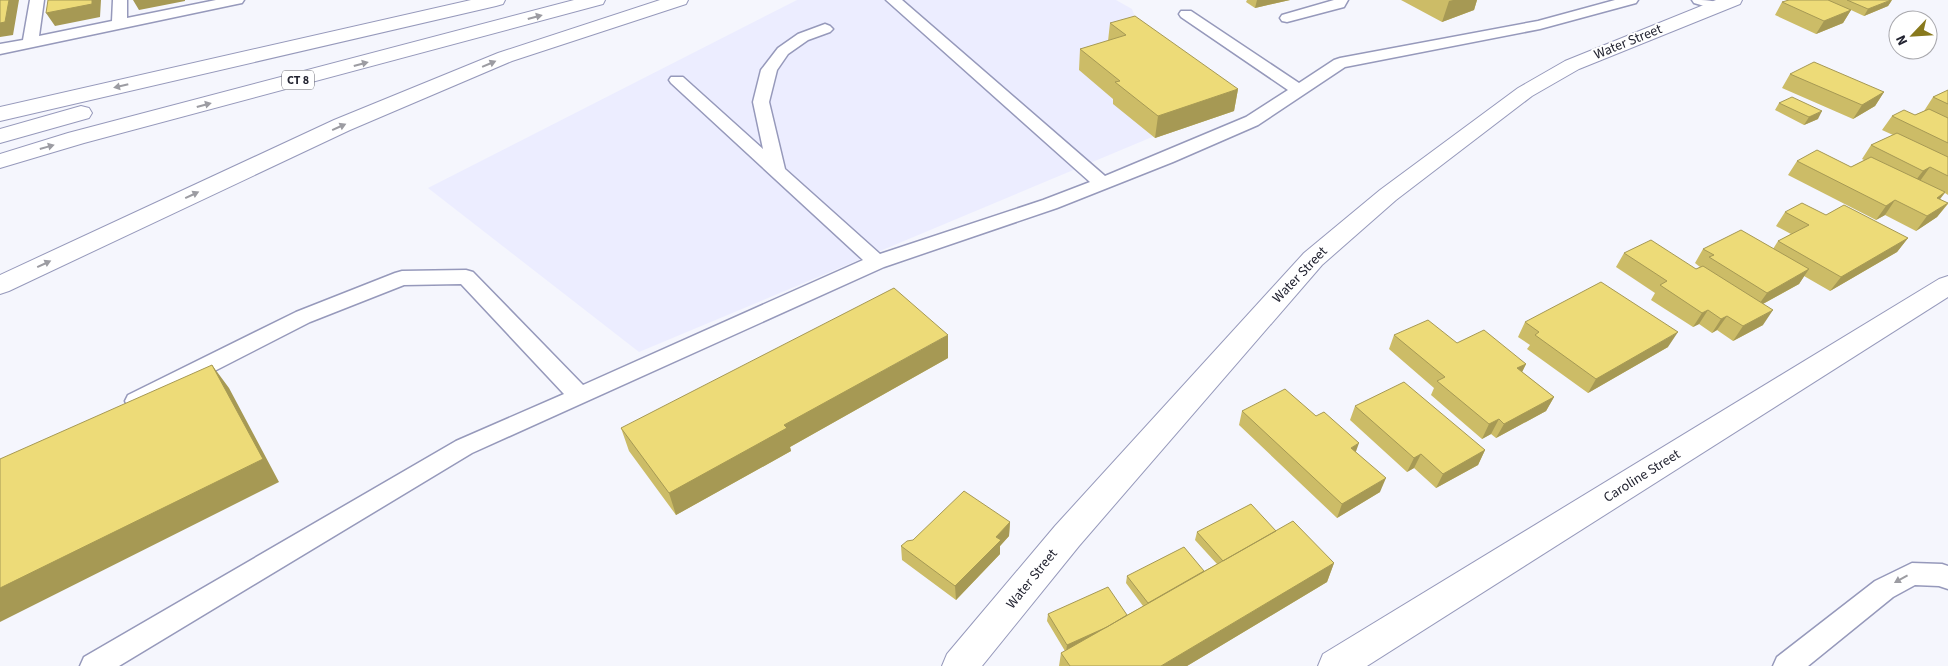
<svg xmlns="http://www.w3.org/2000/svg" width="1948" height="666" font-family="'Source Sans 3',sans-serif">
  <style>
    .built { fill: #ecedff }
    .lines { fill: none; stroke-linecap: round; stroke-linejoin: round }
    .service-casing { stroke: #9699bb; stroke-width: 3 }
    .minor-casing { stroke: #9699bb; stroke-width: 2 }
    .secondary-casing { stroke: #9699bb; stroke-width: 2 }
    .motorway-casing { stroke: #9699bb; stroke-width: 2 }
    .service { fill: #fff; fill-rule: evenodd }
    .minor { fill: #fff; fill-rule: evenodd }
    .secondary { fill: #fff; fill-rule: evenodd }
    .motorway { fill: #fff; fill-rule: evenodd }
    .wall { fill: #ccbc67 }
    .shaded-wall { fill: #a69954 }
    .building { fill: #eddb78; stroke: #a69954 }
    .oneway { fill: #9c9ca2 }
    .labels { text-anchor: middle; dominant-baseline: central; stroke-width: 4; stroke-linejoin: round; paint-order: stroke }
    .shield { fill: #fff; stroke: #64656e; stroke-width: 1 }
    .shield-label { font-size: 12px; font-weight: bold; fill: #222330 }
    .street-label { font-size: 14px; fill: #222330; stroke: #fff }
  </style>
  <rect width="100%" height="100%" fill="#f5f6fd"/>
  <path class="built" d="M797,0H1116L1132,9L1176,127L639,352L428,188Z"/>
  <g class="lines">
    <defs>
      <path id="service" d="M30,0H44L39,36L112,21L113,0H127V18L216,0H244L242,3L237,4L0,54V44L23,40Z
        M886,0H902L1105,176L1246,117L1288,90L1181,17L1179,14L1181,11H1191L1299,83L1334,60L1340,58L1538,21L1615,0H1638L1636,3L1540,29L1345,67L1258,125L1173,162L1057,208L884,267L472,453L119,666H80L84,657L456,441L564,394L461,284L404,285L310,322L144,407L136,409L128,407L125,401L128,395L296,312L395,273L402,271L466,270L473,272L583,385L863,260L671,83L669,80L671,77H683L763,149L753,102L761,70L778,48L798,34L825,24L830,26L833,29L830,32L808,40L788,54L777,70L769,102L785,169L880,254L1043,200L1090,182Z
        M1334,0H1348L1344,7L1287,22L1282,21L1280,18L1282,15Z
        M1692,0C1703,0 1718,0 1725,6L1723,9L1718,10L1694,3Z
        M1912,563L1942,564L1948,566V589L1939,586L1915,585L1893,597L1808,666H1773L1777,657L1875,581Z"/>
      <path id="minor" d="M1716,0H1742L1740,4L1579,69L1532,96L1396,200L1322,265L1079,546L982,666H942L947,654L1055,526L1304,253L1380,190L1518,88L1565,61Z"/>
      <path id="secondary" d="M1948,276V297L1367,666H1318L1323,654L1939,279Z"/>
      <path id="motorway" d="M471,0H505L503,4L496,6L0,121V107Z
        M574,0H605L603,4L84,143L0,168V154L68,133Z
        M660,0H688L686,4L512,61L350,130L9,291L0,294V275L334,120L498,53Z
        M81,106L89,108L92,113L89,118L0,143V129Z"/>
    </defs>
    <use href="#service" class="service-casing"/>
    <use href="#minor" class="minor-casing"/>
    <use href="#secondary" class="secondary-casing"/>
    <use href="#motorway" class="motorway-casing"/>
    <use href="#service" class="service"/>
    <use href="#minor" class="minor"/>
    <use href="#secondary" class="secondary"/>
    <use href="#motorway" class="motorway"/>
  </g>
  <path class="wall" d="M1247,0H1290L1255,8L1246,2Z
    M1401,0H1477L1474,10L1442,22Z
    M1789,0H1892L1888,6L1864,16L1851,10L1843,23L1816,34L1775,15L1782,2Z
    M1110,23L1238,89L1234,111L1155,138L1113,104V99L1079,70L1080,49L1108,41Z
    M1790,74L1884,92L1875,106L1853,119L1782,88Z
    M1948,90V195L1945,193L1940,199L1948,204L1937,217L1916,231L1885,215L1876,220L1788,175L1797,161L1851,167L1864,160L1862,159L1871,145L1893,135L1882,130L1892,116L1915,115L1924,111L1933,97Z
    M1779,103L1818,119L1804,125L1775,110Z
    M1785,212L1826,215L1908,238L1897,252L1830,291L1804,276L1799,284L1763,304V325L1733,341L1717,330L1712,333L1699,324L1693,327L1651,300L1655,293L1616,267L1624,253L1696,269L1700,267L1695,263L1703,249H1773L1778,241L1791,234L1776,226Z
    M1525,322L1668,347L1588,393L1527,349L1530,345L1518,337Z
    M1394,335L1457,343L1526,364L1522,372L1554,397L1546,411L1496,438L1491,434L1482,439L1431,395L1434,388L1389,349Z
    M948,358L790,447L791,451L676,515L629,451L621,428Z
    M1355,406L1485,450L1478,465L1436,488L1414,468L1407,472L1350,420Z
    M1242,411L1356,452L1380,492L1337,518L1239,425Z
    M1010,522L1009,536L1000,546V554L956,600L902,560L901,546Z
    M1276,531L1334,563L1327,582L1187,666H1059L1061,653L1065,651L1047,621L1048,614L1127,615L1143,606L1126,583L1127,576L1204,571L1217,564L1195,540L1197,532Z"/>
  <path class="shaded-wall" d="M9,0H19L13,35L0,37V23Z
    M92,0H101L100,17L55,26L46,13Z
    M133,0H185V1L139,10Z
    M1257,0H1290L1255,8Z
    M1453,0H1477L1474,10L1442,22L1449,1Z
    M1892,0L1888,6L1864,16L1868,9Z
    M1851,10L1843,23L1816,34L1824,21Z
    M1238,89L1234,111L1155,138L1158,116Z
    M1884,92L1875,106L1853,119L1862,105Z
    M1822,111L1818,119L1804,125L1809,117Z
    M1930,167L1920,181L1912,185L1923,171Z
    M1945,192L1935,206L1937,198Z
    M1895,200L1885,215L1876,220L1886,206Z
    M1948,203L1937,217L1916,231L1927,216Z
    M1908,238L1897,252L1830,291L1841,277Z
    M1809,269L1799,284L1757,307L1767,293Z
    M1708,310L1699,324L1693,327L1702,313Z
    M1773,310L1763,325L1733,341L1743,326Z
    M1727,316L1717,330L1712,333L1721,319Z
    M1678,332L1668,347L1588,393L1596,379Z
    M948,335V358L790,447L791,451L676,515L669,493L784,425Z
    M1526,364L1519,378L1517,368Z
    M212,365L229,388L279,482L0,622V588Z
    M1554,397L1546,411L1496,438L1504,424Z
    M1499,419L1491,434L1482,439L1489,424Z
    M1359,443L1354,457L1351,448Z
    M1485,450L1478,465L1436,488L1443,474Z
    M1421,454L1414,468L1407,472L1414,458Z
    M1386,478L1380,492L1337,518L1342,504Z
    M1010,522L1009,536L1000,546V554L956,600L955,586L996,537Z
    M1334,563L1327,582L1187,666H1161Z
    M1128,617L1066,652L1067,645Z"/>
  <path class="building" d="M0,0H9L5,22L0,23Z
    M48,0H92V4L46,13Z
    M1789,0H1828L1851,10L1824,21L1782,2Z
    M1847,0H1891L1868,9Z
    M1135,16L1238,89L1158,116L1115,82L1120,81L1080,49L1126,35L1110,23Z
    M1814,62L1884,92L1862,105L1790,74Z
    M1948,90V104L1933,97Z
    M1792,97L1822,111L1809,117L1779,103Z
    M1929,109L1948,118V143L1892,116L1904,110L1915,115Z
    M1897,133L1948,157V176L1930,167L1923,171L1871,145Z
    M1817,150L1851,167L1871,157L1945,192L1937,198L1948,203L1927,216L1895,200L1886,206L1797,161Z
    M1802,203L1826,215L1844,205L1908,238L1841,277L1778,241L1809,225L1785,212Z
    M1741,230L1809,269L1767,293L1709,257L1714,255L1703,249Z
    M1651,240L1696,269L1703,266L1773,310L1743,326L1727,316L1721,319L1708,310L1702,313L1660,285L1667,281L1624,253Z
    M1601,282L1678,332L1596,379L1535,335L1539,332L1525,322Z
    M894,288L948,335L784,425L787,428L669,493L621,428Z
    M1428,320L1457,343L1484,330L1526,364L1517,368L1554,397L1504,424L1499,419L1489,424L1437,381L1445,377L1394,335Z
    M212,365L263,459L0,588V459Z
    M1404,382L1485,450L1443,474L1421,454L1414,458L1355,406Z
    M1285,389L1316,416L1324,412L1359,443L1351,448L1386,478L1342,504L1242,411Z
    M964,491L1010,522L996,537L1001,540L955,586L901,546L907,541L913,540Z
    M1251,504L1276,531L1223,561L1197,532Z
    M1293,521L1334,563L1161,666H1070L1061,653Z
    M1184,547L1204,571L1148,603L1127,576Z
    M1108,587L1127,615L1107,627L1067,645L1048,614Z"/>
  <defs><path id="oneway-solid" d="M-6-.8H1V-3.2L6.5 0L1 3.2V.8H-6Z" transform="scale(1.25)"/></defs>
  <g class="oneway">
    <use href="#oneway-solid" transform="translate(535 17) rotate(-15)"/>
    <use href="#oneway-solid" transform="translate(361 64) rotate(-15)"/>
    <use href="#oneway-solid" transform="translate(489 64) rotate(-23)"/>
    <use href="#oneway-solid" transform="translate(121 86) rotate(167)"/>
    <use href="#oneway-solid" transform="translate(204 105) rotate(-15)"/>
    <use href="#oneway-solid" transform="translate(339 127) rotate(-24)"/>
    <use href="#oneway-solid" transform="translate(47 147) rotate(-16)"/>
    <use href="#oneway-solid" transform="translate(192 195) rotate(-25)"/>
    <use href="#oneway-solid" transform="translate(44 264) rotate(-25)"/>
    <use href="#oneway-solid" transform="translate(1901 579) rotate(151)"/>
  </g>
  <g class="labels">
    <rect class="shield" x="282" y="70.5" width="32" height="19" rx="4"/>
    <g class="shield-label">
      <text x="298" y="80">CT 8</text>
    </g>
    <g class="street-label">
      <text transform="translate(1628 42) rotate(-22)">Water Street</text>
      <text transform="translate(1300 275) rotate(-46)">Water Street</text>
      <text transform="translate(1642 476) rotate(-32)">Caroline Street</text>
      <text transform="translate(1032 579) rotate(-51)">Water Street</text>
    </g>
  </g>
  <g transform="translate(1913 35) rotate(245)"><circle r="24" fill="#ffffff" stroke="#a7a7ac"/>
  <path d="M0-4L9 19L0 12L-9 19Z" fill="#88791d"/>
  <text y="-8" font-size="14" font-weight="bold" text-anchor="middle" fill="#222330">N</text>
  </g>
</svg>
